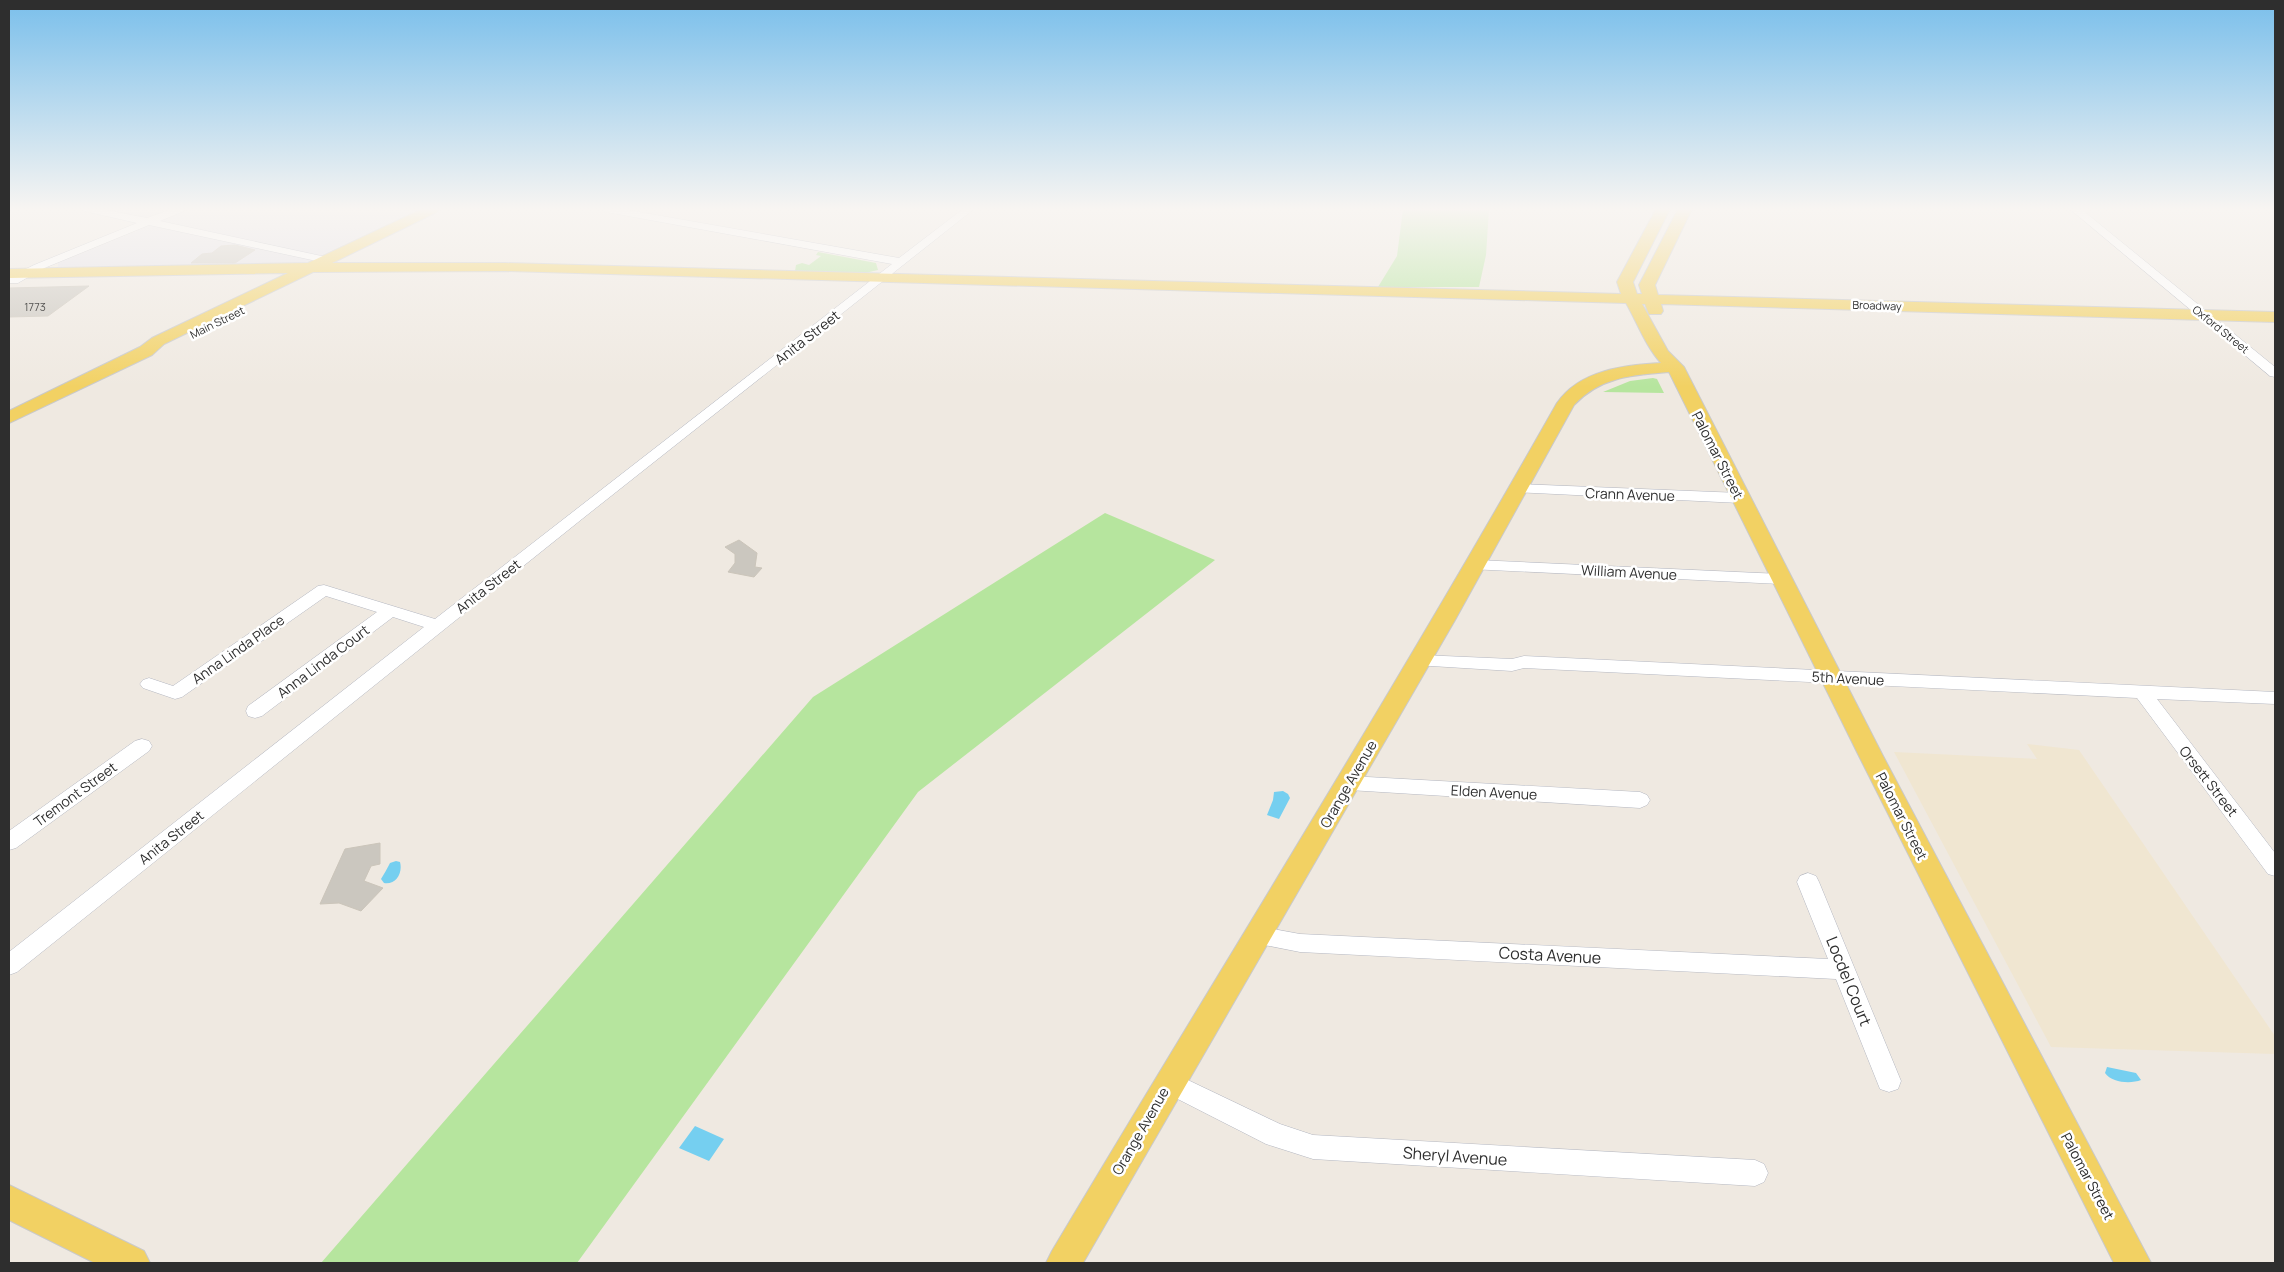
<svg xmlns="http://www.w3.org/2000/svg" width="2284" height="1272" font-family="Manrope,sans-serif">
  <style>
    .industrial { fill: #e3e1e8 }
    .education { fill: #f0e6d1 }
    .green { fill: #b6e59e }
    .water { fill: #75cff0 }
    .building { fill: #cbc7bf; stroke: #cbc5ba }
    .lines { fill: none; stroke-linecap: round; stroke-linejoin: round }
    .minor-casing { stroke: #b4b7c1; stroke-width: 1 }
    .major-casing { stroke: #c9c9c9; stroke-width: 2 }
    .minor { fill: #fff; fill-rule: evenodd }
    .major { fill: #f2d163; fill-rule: evenodd }
    .labels { text-anchor: middle; dominant-baseline: central; stroke-width: 5; stroke-linejoin: round; paint-order: stroke }
    .far-street-label { font-size: 11px; fill: #2e2e2e; stroke: #fff }
    .number-label { font-size: 11px; fill: #555452 }
    .street-label { font-size: 14px; fill: #2e2e2e; stroke: #fff }
    .near-street-label { font-size: 16px; fill: #2e2e2e; stroke: #fff }
  </style>
  <rect width="100%" height="100%" fill="#efe9e1"/>
  <path class="industrial" d="M94,209H420L304,263L58,267V263L144,228Z"/>
  <path class="education" d="M2027,744L2079,750L2275,1036V1054L2051,1047L1894,752L2037,759Z"/>
  <path class="green" d="M1403,209H1489L1486,255L1479,287H1378L1397,256Z
    M818,252L876,263L878,270L865,273L795,271L796,265L802,263L809,265L821,256L816,255Z
    M1653,378L1657,379L1664,393L1603,392L1630,381Z
    M1105,513L1215,560L918,792L577,1263H321L813,697Z"/>
  <path class="water" d="M1283,791L1288,794L1290,798L1279,819L1267,815L1273,800L1274,792Z
    M396,861L400,862C403,873 396,885 384,883L381,879C382,878 389,865 390,863Z
    M2107,1067L2136,1073L2141,1080C2131,1084 2112,1083 2105,1073Z
    M695,1126L724,1139L709,1161L679,1148Z"/>
  <path class="building" d="M235,245L255,250L235,263H191L202,254L212,253L221,246Z
    M89,286L48,316L9,317V288Z
    M739,540L757,553L755,567L762,568L754,577L728,572L735,563V554L725,547Z
    M380,843V864L371,866L364,881L383,888L361,911L339,903L320,904L345,849Z"/>
  <g class="lines">
    <defs>
      <path id="minor" d="M83,209H101L147,218L172,209H185L184,211L160,221L326,257L332,260L326,263L149,225L42,269L18,283H10V277L34,265L137,223L84,211Z
        M601,209H622L899,258L963,209H974L582,519L17,972L9,975V952L424,627L393,617L262,716L255,718L248,716L246,711L248,706L377,612L326,596L182,697L175,699L143,688L140,684L143,680L149,678L173,686L318,586L324,585L435,619L892,264L606,212Z
        M2070,209H2081L2275,367V377L2270,376Z
        M1519,484L1740,493L1745,495L1748,498L1745,501L1740,503L1514,492L1511,489L1514,486Z
        M1476,560L1781,574L1787,575L1789,579L1787,583L1781,584L1470,569L1468,565L1470,561Z
        M1421,655L1512,659L1524,656L2275,692V704L2157,699L2275,853V876L2268,874L2137,698L1524,668L1512,671L1415,665L1412,661L1415,657Z
        M142,739L149,741L152,746L149,751L16,848L9,850V831L135,741Z
        M1349,776L1640,792L1647,795L1650,800L1647,805L1640,808L1349,790L1342,788L1339,783L1342,778Z
        M1808,873L1816,876L1819,882L1901,1081L1898,1089L1889,1092L1880,1089L1836,979L1300,952L1249,942L1246,935L1249,928L1257,926L1300,934L1828,959L1797,882L1800,876Z
        M1169,1071L1280,1124L1313,1135L1755,1160L1764,1164L1768,1173L1764,1182L1755,1186L1313,1159L1266,1144L1160,1090L1157,1082L1160,1074Z"/>
      <path id="major" d="M422,209H439L437,212L332,263H505L1621,294L1617,282L1656,209H1670L1633,282L1637,294H1642L1639,285L1678,209H1692L1655,285L1658,295L2275,312V322L1661,304L1663,311L1661,314H1649L1645,304H1642L1668,351L1684,367L1883,756L2151,1263H2114L1859,756L1669,372C1632,375 1600,377 1574,405L1455,620L1083,1263H1046L1052,1251C1221,968 1395,690 1557,403C1580,370 1624,365 1661,363C1646,347 1637,322 1626,303L505,271L313,272L164,344L152,355L9,423V411L140,347L152,338L288,273L9,278V269L308,263Z
        M9,1185L144,1251L150,1263H95L9,1220Z"/>
    </defs>
    <use href="#minor" class="minor-casing"/>
    <use href="#major" class="major-casing"/>
    <use href="#minor" class="minor"/>
    <use href="#major" class="major"/>
  </g>
  <linearGradient id="sky" x2="0" y2="1"><stop stop-color="#7abfeb"/><stop offset="0.54" stop-color="#f8f5f2"/><stop offset="1" stop-color="#f8f5f2" stop-opacity="0"/></linearGradient>
  <rect width="2284" height="387" fill="url(#sky)"/>
  <g class="labels">
    <g class="far-street-label">
      <text transform="translate(1877 305) rotate(2)">Broadway</text>
      <text transform="translate(217 322) rotate(-26)">Main Street</text>
      <text transform="translate(2221 329) rotate(39)">Oxford Street</text>
    </g>
    <g class="number-label">
      <text x="35" y="306">1773</text>
    </g>
    <g class="street-label">
      <text transform="translate(807 337) rotate(-38)">Anita Street</text>
      <text transform="translate(1718 455) rotate(63)">Palomar Street</text>
      <text transform="translate(1630 494) rotate(2)">Crann Avenue</text>
      <text transform="translate(1629 572) rotate(3)">William Avenue</text>
      <text transform="translate(488 586) rotate(-38)">Anita Street</text>
      <text transform="translate(238 649) rotate(-35)">Anna Linda Place</text>
      <text transform="translate(323 661) rotate(-37)">Anna Linda Court</text>
      <text transform="translate(1848 678) rotate(3)">5th Avenue</text>
      <text transform="translate(2209 781) rotate(52)">Orsett Street</text>
      <text transform="translate(1348 784) rotate(-60)">Orange Avenue</text>
      <text transform="translate(1494 792) rotate(3)">Elden Avenue</text>
      <text transform="translate(75 794) rotate(-36)">Tremont Street</text>
      <text transform="translate(1902 816) rotate(63)">Palomar Street</text>
      <text transform="translate(171 837) rotate(-38)">Anita Street</text>
      <text transform="translate(1140 1131) rotate(-60)">Orange Avenue</text>
      <text transform="translate(2088 1176) rotate(62)">Palomar Street</text>
    </g>
    <g class="near-street-label">
      <text transform="translate(1550 955) rotate(3)">Costa Avenue</text>
      <text transform="translate(1849 981) rotate(68)">Locdel Court</text>
      <text transform="translate(1455 1156) rotate(4)">Sheryl Avenue</text>
    </g>
  </g>
  <rect width="2284" height="1272" fill="none" stroke="#2e2e2e" stroke-width="20"/>
</svg>
